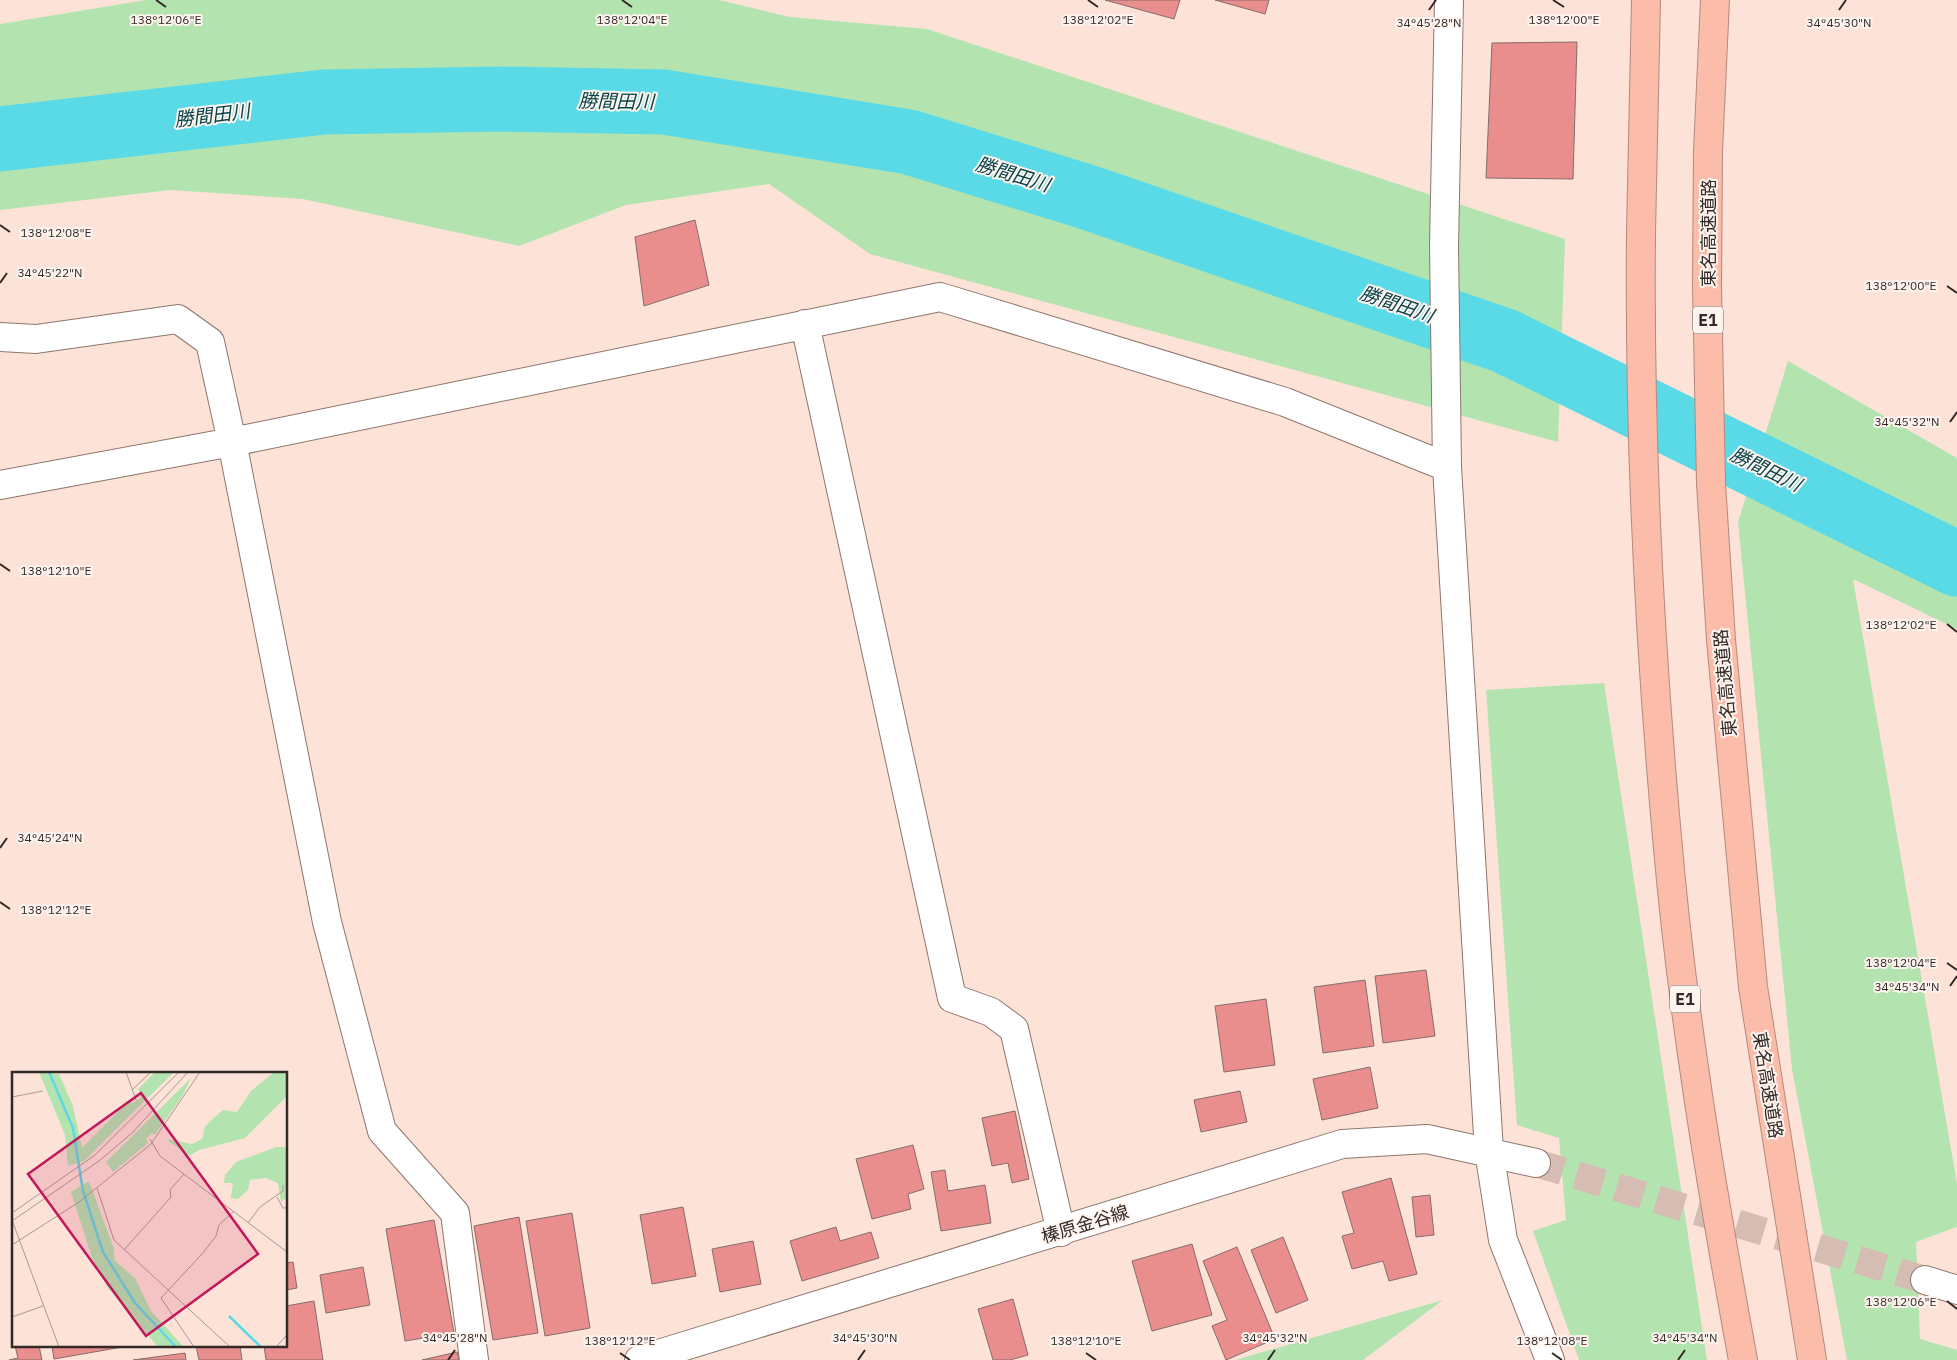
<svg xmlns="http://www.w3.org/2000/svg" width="1957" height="1360" font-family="'IBM Plex Sans','Noto Sans JP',sans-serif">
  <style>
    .green { fill: #b3e4b0 }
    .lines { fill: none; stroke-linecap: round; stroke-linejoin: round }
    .river { stroke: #5ad9e7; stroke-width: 65 }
    .building { fill: #e98d8d; stroke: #866d6c }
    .secondary-tunnel { stroke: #d5bdb4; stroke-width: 28; stroke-dasharray: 28 14; stroke-linecap: butt }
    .street-casing { stroke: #8d766d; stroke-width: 30 }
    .secondary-casing { stroke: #8d766d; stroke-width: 30 }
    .highway-casing { stroke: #b5897c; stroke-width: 30 }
    .street { stroke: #fff; stroke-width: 28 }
    .secondary { stroke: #fff; stroke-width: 28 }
    .highway { stroke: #fbbcaa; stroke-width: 28 }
    .ticks { fill: none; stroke: #332926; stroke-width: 2 }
    .labels { text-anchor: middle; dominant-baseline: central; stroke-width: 4; stroke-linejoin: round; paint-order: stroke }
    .shield { fill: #fef4ef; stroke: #706662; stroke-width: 1 }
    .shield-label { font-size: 16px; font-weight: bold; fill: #332926 }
    .street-label { font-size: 18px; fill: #332926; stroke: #fef4ef }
    .water-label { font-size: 19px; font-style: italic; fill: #08444a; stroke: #fef4ef }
    .inset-river { fill: none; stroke: #5ad9e7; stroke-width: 2.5 }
    .inset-road { fill: none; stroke: #ac9891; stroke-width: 1 }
    .view { fill: #c2185b; fill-opacity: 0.15; stroke: #c2185b; stroke-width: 2.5 }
    .inset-edge { fill: none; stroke: #332926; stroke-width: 2.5 }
    .ticks-label { font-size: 12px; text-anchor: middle; fill: #332926; stroke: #fef4ef; stroke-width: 4; stroke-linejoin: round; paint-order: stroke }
  </style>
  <rect width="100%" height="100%" fill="#fde2d8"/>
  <path class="green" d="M146,0H719L790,17L927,29L1565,239L1558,442L870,254L769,184L626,205L519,246L303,199L170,190L0,210V24Z
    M1788,361L1957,458V629L1853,579L1957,1184V1227L1916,1242L1920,1339L1957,1350V1360H1847L1792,1069L1738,522Z
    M1604,683L1707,1360H1579L1533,1231L1566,1220L1559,1138L1517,1125L1486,690Z
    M1443,1300L1363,1360H1235Z"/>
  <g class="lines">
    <path class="river" d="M0,139L324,102L501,99L664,102L909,142L1090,198L1505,341L1957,564"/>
  </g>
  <path class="building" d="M1105,0H1180L1174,19Z
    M1215,0H1269L1265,14Z
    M1577,42L1573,179L1486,178L1492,43Z
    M695,220L709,285L644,306L635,237Z
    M1426,970L1435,1036L1383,1043L1375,976Z
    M1365,980L1374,1046L1323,1053L1314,987Z
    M1266,999L1275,1065L1224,1072L1215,1006Z
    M1370,1067L1378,1108L1322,1120L1313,1079Z
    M1240,1091L1247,1122L1201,1132L1194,1100Z
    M1015,1111L1029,1179L1012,1183L1008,1163L992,1166L982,1118Z
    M913,1145L924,1189L908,1194L911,1209L872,1219L856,1159Z
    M945,1170L948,1191L985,1185L991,1223L941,1231L931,1172Z
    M1391,1178L1417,1274L1389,1281L1383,1261L1352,1269L1342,1236L1354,1233L1342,1192Z
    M1430,1195L1434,1235L1416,1237L1412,1197Z
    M683,1207L696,1276L652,1284L640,1215Z
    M572,1213L590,1328L545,1336L526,1221Z
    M519,1217L538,1333L493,1340L474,1226Z
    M434,1220L454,1333L405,1341L386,1229Z
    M836,1227L840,1241L871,1232L879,1258L802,1281L790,1241Z
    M1283,1237L1308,1300L1276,1313L1251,1250Z
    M753,1241L761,1284L720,1292L712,1249Z
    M1192,1244L1212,1315L1152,1331L1132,1261Z
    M1237,1247L1275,1339L1226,1360L1212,1326L1227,1320L1203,1261Z
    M293,1262L297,1288L286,1290V1263Z
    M363,1267L370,1305L326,1313L320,1275Z
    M1013,1299L1028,1355L1010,1360H993L978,1309Z
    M314,1301L323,1360H266L264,1346H286V1306Z
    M15,1346H39L42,1360H9L18,1358Z
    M52,1346H128L54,1359Z
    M196,1346H240L242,1360H199Z
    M457,1352L459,1360H422Z
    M185,1353L186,1360H133Z"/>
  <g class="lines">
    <path class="secondary-tunnel" d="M1536,1163L1925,1280"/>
    <defs>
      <path id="street" d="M1449,0L1444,245L1447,467L1489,1151L1503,1240L1550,1360
        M805,324L952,998L991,1012L1014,1029L1061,1232
        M0,337L36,339L178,319L210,342L232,442L327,922L382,1131L455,1213L474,1360
        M0,485L232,442L940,297L1285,402L1447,467"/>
      <path id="secondary" d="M1925,1280L1957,1290
        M639,1360L1342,1144L1427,1139L1536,1163"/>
      <path id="highway" d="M1646,0C1644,78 1642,156 1641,233C1639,434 1649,637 1667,837C1682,1013 1711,1186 1743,1360
        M1715,0L1708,151L1707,285L1711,483L1721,640L1753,987L1812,1360"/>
    </defs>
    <use href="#street" class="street-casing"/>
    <use href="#secondary" class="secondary-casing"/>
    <use href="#highway" class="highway-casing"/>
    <use href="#street" class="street"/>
    <use href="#secondary" class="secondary"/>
    <use href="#highway" class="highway"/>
  </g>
  <path class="ticks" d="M156,0L166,7M622,0L632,7M1088,0L1098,7M1553,0L1564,7M1429,10L1436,0M1839,10L1846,0M0,225L10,232M0,283L7,273M1947,286L1957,293M1950,422L1957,412M0,564L10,571M1947,624L1957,632M0,848L7,838M0,902L10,909M1947,963L1957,970M1950,986L1957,976M1947,1301L1957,1309M620,1353L630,1360M1086,1353L1096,1360M1552,1353L1562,1360M448,1360L455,1350M858,1360L865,1350M1268,1360L1275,1350M1678,1360L1685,1350"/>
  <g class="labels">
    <g class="shield">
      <rect x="1693" y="306.5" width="30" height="27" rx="4"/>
      <rect x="1670" y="985.5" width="30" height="27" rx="4"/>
    </g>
    <g class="shield-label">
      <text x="1708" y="320">E1</text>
      <text x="1685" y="999">E1</text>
    </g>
    <g class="street-label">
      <text transform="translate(1708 233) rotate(-90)">東名高速道路</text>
      <text transform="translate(1725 683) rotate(-95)">東名高速道路</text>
      <text transform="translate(1768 1085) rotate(81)">東名高速道路</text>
      <text transform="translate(1085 1224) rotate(-17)">榛原金谷線</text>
    </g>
    <g class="water-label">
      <text transform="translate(616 101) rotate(1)">勝間田川</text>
      <text transform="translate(212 115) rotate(-7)">勝間田川</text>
      <text transform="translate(1013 174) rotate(17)">勝間田川</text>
      <text transform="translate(1397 304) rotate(19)">勝間田川</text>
      <text transform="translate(1766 469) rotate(26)">勝間田川</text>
    </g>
  </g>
  <g transform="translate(12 1072)">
    <rect width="275" height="275" fill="#fde2d8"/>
    <path d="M27,0L47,2L61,34L70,76L117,28L121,31L129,25L126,17L143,0H162L72,89L56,94L53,63ZM262,0H275V24L233,66L187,78L177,84L154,67L180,72L190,67L193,54L211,38L225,40L239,19ZM179,6L172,21L143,63L140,61L134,67L136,71L101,100L94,90ZM264,75H273L275,80V125L269,130L266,111L254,106L238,108L236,118L226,127L219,126L221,111H212L213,103L224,90ZM77,109L102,177L103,189L123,206L139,239L172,275H146L95,215L80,186L59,120Z" fill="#b3e4b0"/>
    <path class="inset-river" d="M37,0L61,56L71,119L91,180L123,231L164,275M217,244L249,275"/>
    <path class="inset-road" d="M114,0L124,28M120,18L139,0M0,25L31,19M138,67L148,84L275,180M85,116L102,168L218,275M265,125L271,136H275M0,141L83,83L167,0M0,148L47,275M0,149L87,89L120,61L176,0M236,151L248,135L271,119V113M0,173L67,130L139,72L188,0M112,178L159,125L158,118L172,102M0,245L31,234M182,275L149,226L190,182L204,164L207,153L221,140M264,275L275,263"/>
    <path class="view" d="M129,21L246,182L134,264L16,102Z"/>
    <rect width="275" height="275" class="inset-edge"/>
  </g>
  <g class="ticks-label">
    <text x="166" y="24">138°12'06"E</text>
    <text x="632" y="24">138°12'04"E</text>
    <text x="1098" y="24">138°12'02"E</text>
    <text x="1564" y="24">138°12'00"E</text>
    <text x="1429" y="27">34°45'28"N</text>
    <text x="1839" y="27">34°45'30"N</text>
    <text x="56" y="237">138°12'08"E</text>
    <text x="50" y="277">34°45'22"N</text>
    <text x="1901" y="290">138°12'00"E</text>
    <text x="1907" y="426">34°45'32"N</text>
    <text x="56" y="575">138°12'10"E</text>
    <text x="1901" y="629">138°12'02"E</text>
    <text x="50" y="842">34°45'24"N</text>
    <text x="56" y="914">138°12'12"E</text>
    <text x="1901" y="967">138°12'04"E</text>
    <text x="1907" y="991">34°45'34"N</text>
    <text x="1901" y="1306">138°12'06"E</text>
    <text x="455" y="1342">34°45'28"N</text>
    <text x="865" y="1342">34°45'30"N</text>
    <text x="1275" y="1342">34°45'32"N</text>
    <text x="1685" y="1342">34°45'34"N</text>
    <text x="620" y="1345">138°12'12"E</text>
    <text x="1086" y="1345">138°12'10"E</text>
    <text x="1552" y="1345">138°12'08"E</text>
  </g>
</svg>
